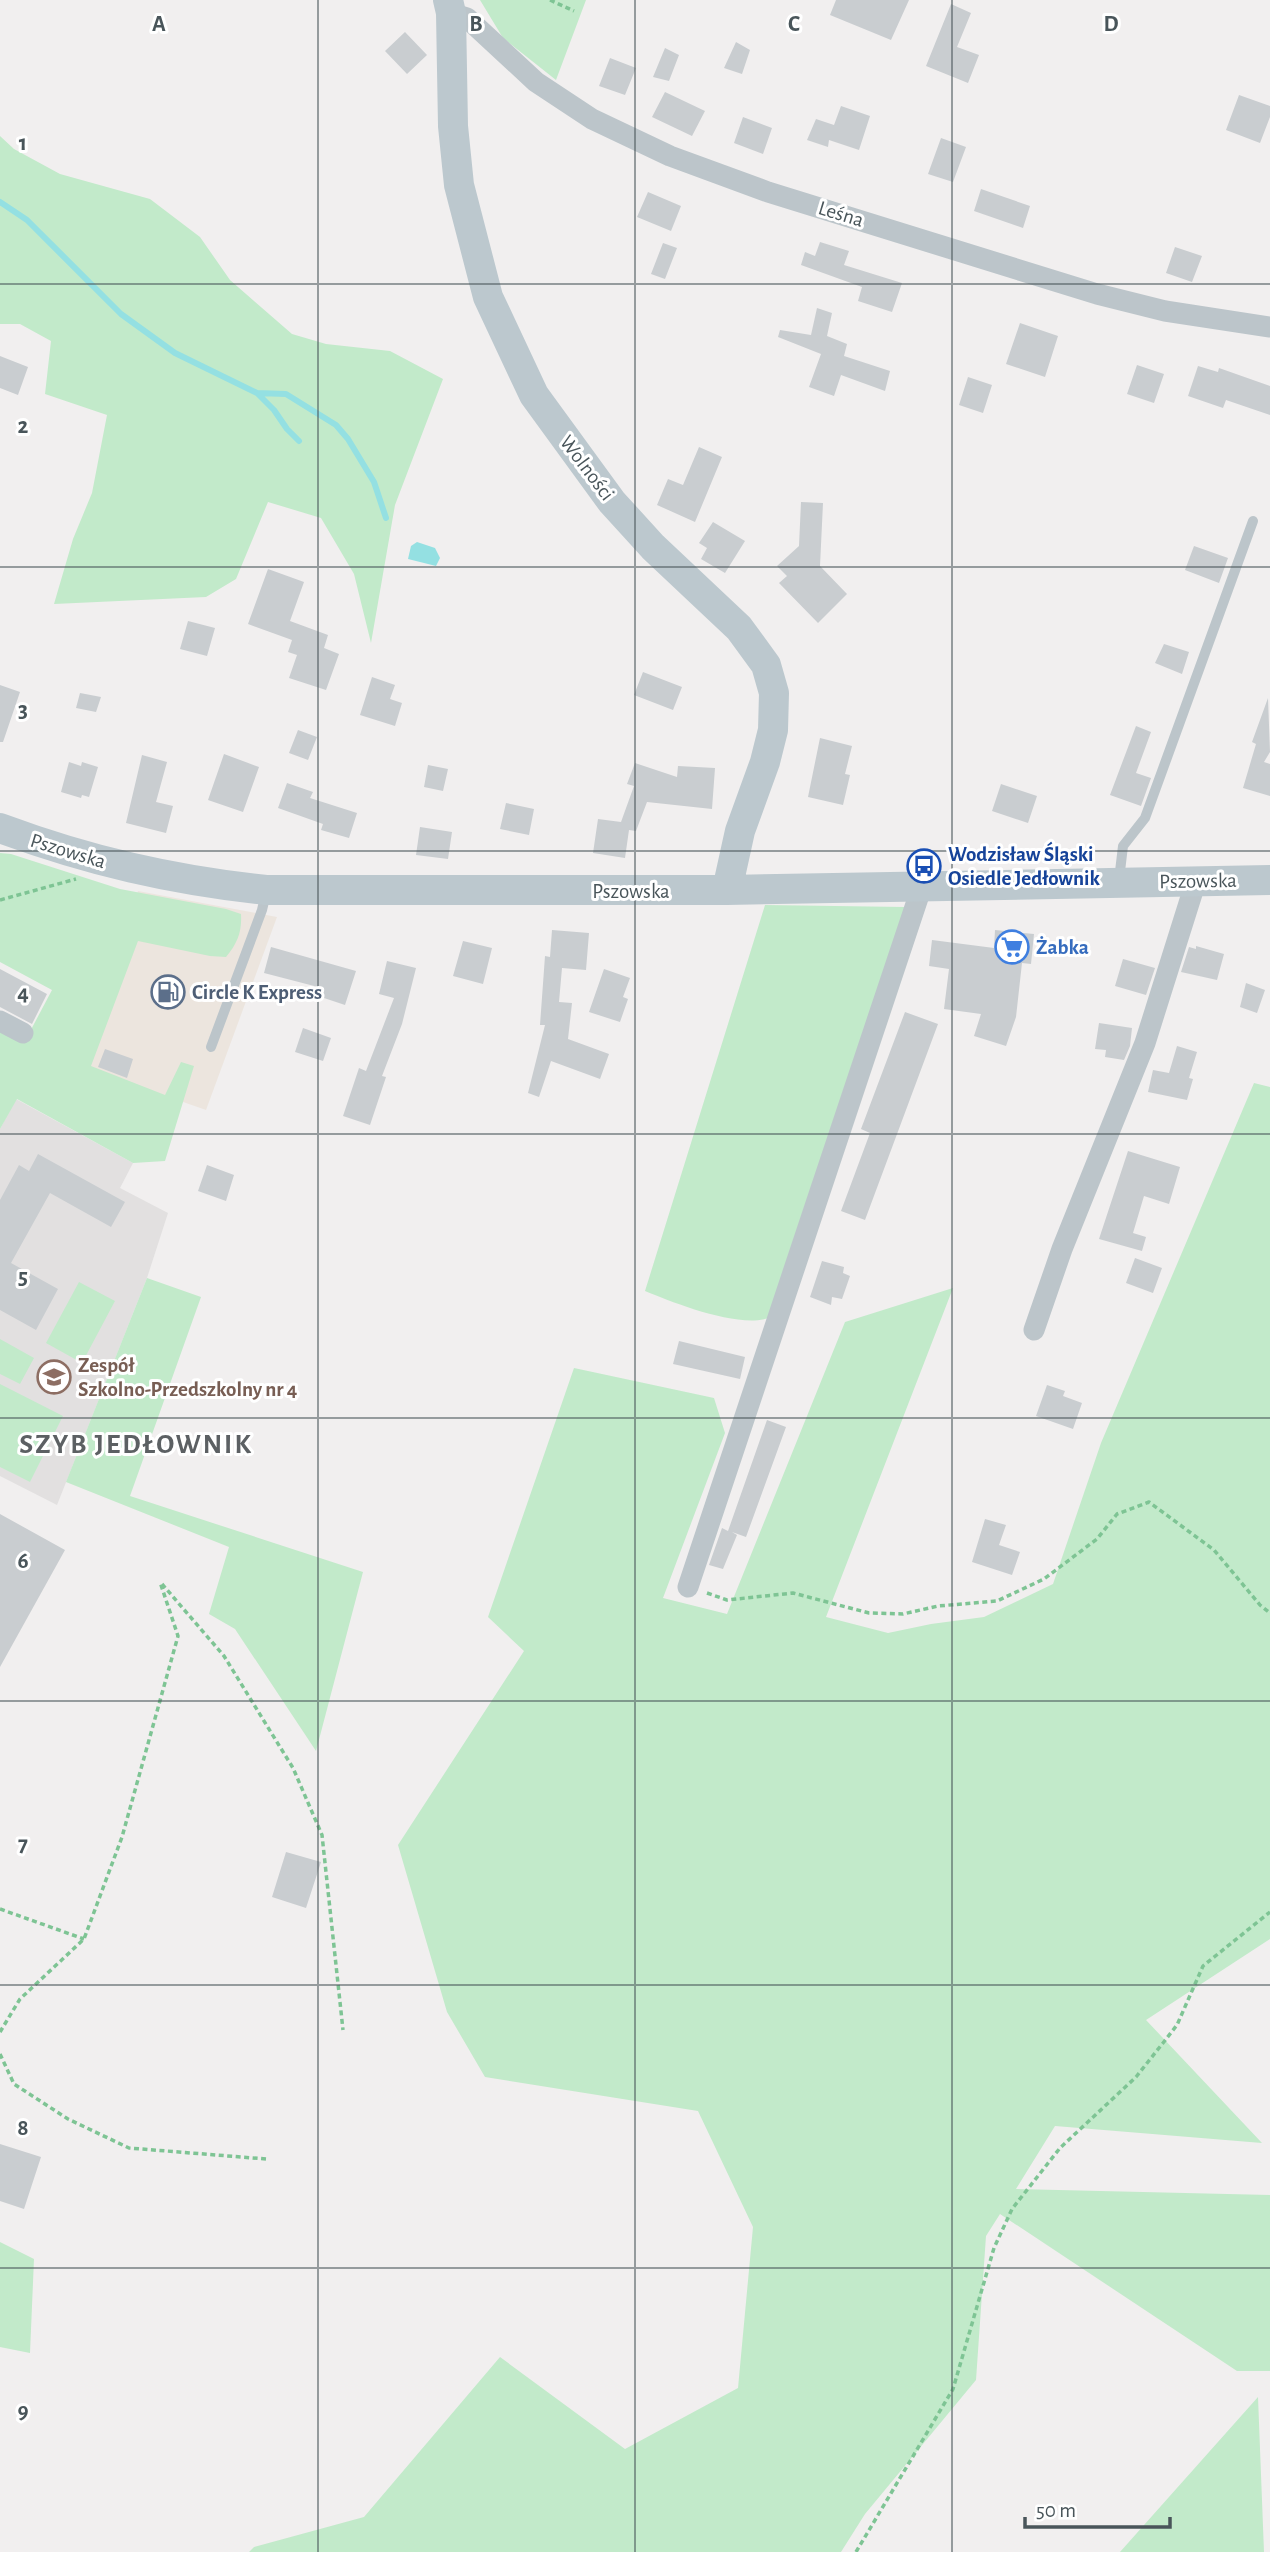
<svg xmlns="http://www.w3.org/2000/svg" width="1270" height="2552" font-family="'Alegreya Sans',sans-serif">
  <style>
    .commercial { fill: #ece5de }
    .education { fill: #e2e0e0 }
    .green { fill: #c2eaca }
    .water { fill: #94e0e2 }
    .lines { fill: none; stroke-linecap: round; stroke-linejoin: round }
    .stream { stroke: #94e0e2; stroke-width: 6 }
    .building { fill: #c9cdd0 }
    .path { stroke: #7ec494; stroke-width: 3.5; stroke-dasharray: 5 3.5; stroke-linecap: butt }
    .lane { stroke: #bcc5ca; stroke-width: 10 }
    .street { stroke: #bcc5ca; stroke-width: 21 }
    .secondary { stroke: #bcc8ce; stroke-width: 30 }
    .grid { fill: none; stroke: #49555a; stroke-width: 2; stroke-opacity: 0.55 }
    .labels { text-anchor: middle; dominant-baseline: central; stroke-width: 6; stroke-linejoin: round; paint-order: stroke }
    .street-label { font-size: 21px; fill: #49555a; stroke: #fff }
    .transit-label { font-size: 21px; font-weight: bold; fill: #164399; stroke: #fff; text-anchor: start }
    .shop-label { font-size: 21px; font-weight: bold; fill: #366cbe; stroke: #fff; text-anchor: start }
    .service-label { font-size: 21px; font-weight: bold; fill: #4e5e75; stroke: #fff; text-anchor: start }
    .education-label { font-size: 21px; font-weight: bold; fill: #785e54; stroke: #fff; text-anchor: start }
    .district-label { font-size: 28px; font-weight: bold; letter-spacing: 2px; fill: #5c6063; stroke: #fff }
    .grid-label { font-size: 23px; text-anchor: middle; font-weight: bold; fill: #49555a; stroke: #fff; stroke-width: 6; stroke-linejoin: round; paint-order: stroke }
  </style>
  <rect width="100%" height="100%" fill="#f1efef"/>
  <path class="commercial" d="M138,891L277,917L206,1110L86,1068Z"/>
  <path class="education" d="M16,1099L133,1163L120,1188L168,1213L147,1278L57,1505L0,1476V1129Z"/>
  <path class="green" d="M480,0H586L556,80L503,38Z
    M0,136L14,149L60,174L150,199L200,237L230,280L292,334L326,344L390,351L443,379L395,505L371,643L354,574L321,518L268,502L236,579L206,597L54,604L73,539L92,493L107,415L45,394L51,341L20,324H0Z
    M0,853L11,854L120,889L226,909L241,914C242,931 238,943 226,957L210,956L138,941L91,1066L165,1095L181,1062L194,1066L165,1161L133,1163L17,1099L0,1129V1028L25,1041L52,990L0,962Z
    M765,905L905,907L771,1317C742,1330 674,1303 645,1291Z
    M1254,1083L1270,1087V1939L1146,2020L1262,2143L1055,2126L1016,2189L1270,2195V2371H1237L1000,2214L986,2236L976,2380L865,2514L841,2552H249L254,2547L364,2517L500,2357L625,2449L738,2388L753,2227L698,2111L485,2077L447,2012L398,1845L524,1651L488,1617L574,1368L714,1398L725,1433L663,1598L727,1614L845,1322L953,1288L826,1617L888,1633L931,1624L984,1617L1053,1584L1101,1443Z
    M147,1278L201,1297L130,1496L363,1572L316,1751L235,1629L209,1614L229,1547L66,1482Z
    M79,1282L115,1301L82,1363L46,1343Z
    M0,1339L34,1358L20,1384L0,1374Z
    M0,1384L63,1416L30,1482L0,1467Z
    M0,2242L34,2259L30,2353L0,2347Z
    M1258,2397L1264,2552H1120Z"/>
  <path class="water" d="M417,542L435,548L440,558L436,566L408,559L411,546Z"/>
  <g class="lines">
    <path class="stream" d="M0,202L27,220L121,314L175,353L257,393L274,410L287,429L299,441
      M257,393L286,394L336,425L348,439L374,482L386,518"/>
  </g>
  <path class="building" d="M836,0H909L891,40L830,15Z
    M951,4L971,13L957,47L979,55L968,83L926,66Z
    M405,32L427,55L407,74L385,51Z
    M736,42L750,50L742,74L724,68Z
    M665,48L679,55L669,81L653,77Z
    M610,58L636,68L625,95L599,86Z
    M665,92L705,111L692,136L652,117Z
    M1239,95L1270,106V117L1260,143L1226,130Z
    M841,106L870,116L859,150L829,140L828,147L807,140L816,119L834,125Z
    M743,117L772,128L763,154L734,143Z
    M941,138L966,147L953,182L928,174Z
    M981,189L1030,206L1023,228L974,211Z
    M648,192L681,206L671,231L637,217Z
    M820,242L849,251L844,265L902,283L892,312L858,301L862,287L801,265L805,252L815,256Z
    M663,243L677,248L665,279L651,274Z
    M1175,247L1202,256L1192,282L1166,273Z
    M817,308L832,313L827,336L847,344L844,356L890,371L885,391L841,375L834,396L809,387L821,354L778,337L780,330L811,335Z
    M1020,323L1058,336L1045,377L1006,364Z
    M0,356L28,367L18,395L0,388Z
    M1137,365L1164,374L1154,403L1127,394Z
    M1198,366L1218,372L1219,368L1270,386V415L1226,400L1223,408L1188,396Z
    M968,377L992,385L983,413L959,405Z
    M699,447L722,457L695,522L657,505L668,479L683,485Z
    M801,502L823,503L820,566L847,594L818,623L779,583L787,576L777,566L799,546Z
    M713,522L745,541L725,573L701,559L707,548L699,543Z
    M1194,546L1228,558L1219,583L1185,570Z
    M268,569L304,582L290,621L328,635L324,648L339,654L326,690L289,678L297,655L288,652L292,640L248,624Z
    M188,621L215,628L207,656L180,649Z
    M1164,644L1189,652L1182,674L1155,663Z
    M643,672L682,687L673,710L634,695Z
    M372,677L395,685L390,699L402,703L395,726L360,715Z
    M0,685L20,692L3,742H0Z
    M80,693L101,697L96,712L76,708Z
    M1268,698L1270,752L1264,762L1270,764V796L1243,788L1256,744L1252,742Z
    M1136,726L1151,732L1136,773L1151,778L1141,806L1110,795Z
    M298,730L317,737L308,760L289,753Z
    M820,738L852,746L845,774L850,775L843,805L808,797Z
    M224,754L259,767L243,812L208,800Z
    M142,755L167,762L156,802L173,806L166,833L126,823Z
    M69,762L81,766L82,762L98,767L89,797L82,795L81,798L61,792Z
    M635,763L677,777L678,766L715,768L712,809L647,802L636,831L629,830L625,858L593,853L598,819L621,822L634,786L627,784Z
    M428,765L448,769L443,791L424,787Z
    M287,783L313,792L310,798L357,813L349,838L321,830L323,824L278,808Z
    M1001,784L1037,796L1028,823L992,811Z
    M506,803L534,809L529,835L500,829Z
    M420,827L452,832L448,859L416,855Z
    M552,930L589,933L586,970L562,968L559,1002L572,1003L568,1039L609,1054L600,1079L551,1061L539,1097L528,1093L545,1025H540L545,956L550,957Z
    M995,930L1034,934L1031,964L1022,963L1016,1017L1006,1046L974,1036L981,1014L944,1009L949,969L929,966L932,940L994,948Z
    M463,941L492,948L483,984L453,976Z
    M1196,946L1224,954L1217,980L1181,972L1189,947L1196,949Z
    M271,947L356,971L345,1005L315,995L318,987L264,973Z
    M1123,959L1155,968L1146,995L1115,986Z
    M387,961L416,968L402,1024L382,1076L386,1077L370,1125L343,1116L359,1068L366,1071L394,998L379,994Z
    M0,969L47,994L32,1024L0,1007Z
    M604,969L630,978L623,997L628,999L620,1022L589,1012Z
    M1246,983L1265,990L1257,1013L1240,1007Z
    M905,1012L938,1024L865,1220L841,1211L870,1133L861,1129Z
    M1099,1023L1132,1028L1130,1046L1124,1060L1105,1057L1106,1050L1095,1049Z
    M303,1028L331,1038L323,1061L295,1052Z
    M1177,1046L1197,1052L1189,1078L1193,1079L1187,1100L1148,1092L1153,1070L1169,1073Z
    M105,1049L133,1059L127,1078L98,1067Z
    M1128,1151L1180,1167L1169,1204L1144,1196L1133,1233L1146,1237L1142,1251L1099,1239Z
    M38,1154L125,1202L111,1227L50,1193L11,1263L58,1289L36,1330L0,1310V1200L19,1165L29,1171Z
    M207,1165L234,1175L226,1201L198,1191Z
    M1135,1258L1162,1268L1153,1293L1126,1283Z
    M822,1261L844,1267L843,1273L850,1276L842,1299L832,1297L831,1305L810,1297Z
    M679,1341L745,1357L740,1379L673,1364Z
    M1047,1385L1065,1391L1063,1396L1082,1403L1073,1429L1036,1416Z
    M767,1420L786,1427L746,1537L732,1532L737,1535L723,1569L709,1565L722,1528L728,1531Z
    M0,1514L65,1550L0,1667Z
    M985,1519L1006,1525L999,1545L1020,1552L1012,1575L972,1562Z
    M286,1852L321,1862L306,1908L272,1897Z
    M0,2144L41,2157L24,2209L0,2201Z"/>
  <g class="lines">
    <path class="path" d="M550,0L574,11
      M0,900L76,879
      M162,1584L224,1656L293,1768L322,1835L343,2030
      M707,1593L727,1600L793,1593L869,1613L903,1614L938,1606L997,1601L1044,1579L1097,1539L1117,1514L1149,1502L1214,1550L1260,1605L1270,1613
      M0,1909L84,1939
      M0,2032L20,1999L84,1939L122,1837L178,1636L160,1582
      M0,2054L14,2084L68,2119L129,2148L266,2159
      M856,2552L953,2389L994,2248L1012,2209L1060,2148L1136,2077L1163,2043L1177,2025L1203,1966L1270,1912"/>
    <path class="lane" d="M1119,880L1123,846L1145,818L1253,521
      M211,1047L262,910L266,893"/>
    <path class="street" d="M451,13L467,18L536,82L592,119L670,156L768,192L1097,294L1165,311L1270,327
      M0,1021L23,1033
      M1034,1330L1062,1249L1145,1043L1196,881
      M688,1587L922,886"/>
    <path class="secondary" d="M448,0L451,13L453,126L459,185L488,297L534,395L612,502L653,547L739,628L766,665L774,693L773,730L765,762L740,831L727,890
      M0,828C89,861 172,880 266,890H727L1270,880"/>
  </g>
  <path class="grid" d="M318,0V2552M635,0V2552M952,0V2552M0,284H1270M0,567H1270M0,851H1270M0,1134H1270M0,1418H1270M0,1701H1270M0,1985H1270M0,2268H1270"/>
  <defs>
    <symbol id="bus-ring" viewBox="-11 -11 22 22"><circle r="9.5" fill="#fff" stroke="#1a4fb4" stroke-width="1.5"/><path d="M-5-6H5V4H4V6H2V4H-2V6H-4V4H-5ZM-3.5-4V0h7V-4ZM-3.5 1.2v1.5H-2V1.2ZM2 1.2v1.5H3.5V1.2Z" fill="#1a4fb4"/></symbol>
    <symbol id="supermarket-ring" viewBox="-11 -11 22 22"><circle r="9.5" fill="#fff" stroke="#3f7fe0" stroke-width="1.5"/><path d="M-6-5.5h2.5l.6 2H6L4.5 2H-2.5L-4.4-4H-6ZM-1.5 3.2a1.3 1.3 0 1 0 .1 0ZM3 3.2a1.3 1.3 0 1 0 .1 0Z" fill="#3f7fe0"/></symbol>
    <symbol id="fuel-ring" viewBox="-11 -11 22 22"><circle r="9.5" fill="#fff" stroke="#5c6f8a" stroke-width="1.5"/><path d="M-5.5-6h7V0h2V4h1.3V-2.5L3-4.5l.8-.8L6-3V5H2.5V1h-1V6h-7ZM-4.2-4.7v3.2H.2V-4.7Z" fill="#5c6f8a"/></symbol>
    <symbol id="school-ring" viewBox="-11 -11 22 22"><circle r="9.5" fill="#fff" stroke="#8d6e63" stroke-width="1.5"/><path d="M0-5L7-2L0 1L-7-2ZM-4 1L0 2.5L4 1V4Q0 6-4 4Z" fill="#8d6e63"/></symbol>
  </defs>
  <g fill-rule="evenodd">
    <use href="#bus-ring" x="905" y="847" width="38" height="38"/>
    <use href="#supermarket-ring" x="993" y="928" width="38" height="38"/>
    <use href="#fuel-ring" x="149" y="973" width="38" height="38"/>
    <use href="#school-ring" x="35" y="1358" width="38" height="38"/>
  </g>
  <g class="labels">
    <g class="street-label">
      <text transform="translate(841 214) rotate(17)">Leśna</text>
      <text transform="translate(587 468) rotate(53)">Wolności</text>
      <text transform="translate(68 851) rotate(17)">Pszowska</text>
      <text transform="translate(1198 881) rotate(-1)">Pszowska</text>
      <text x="631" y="891">Pszowska</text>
    </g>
    <g class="transit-label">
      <text x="948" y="854">Wodzisław Śląski<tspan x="948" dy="24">Osiedle Jedłownik</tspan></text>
    </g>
    <g class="shop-label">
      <text x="1036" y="947">Żabka</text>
    </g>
    <g class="service-label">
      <text x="192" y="992">Circle K Express</text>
    </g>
    <g class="education-label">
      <text x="78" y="1365">Zespół<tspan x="78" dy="24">Szkolno-Przedszkolny nr 4</tspan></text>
    </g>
    <g class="district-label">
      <text x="136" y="1445">SZYB JEDŁOWNIK</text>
    </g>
  </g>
  <g class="grid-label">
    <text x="159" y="31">A</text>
    <text x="476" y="31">B</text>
    <text x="794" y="31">C</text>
    <text x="1111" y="31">D</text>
    <text x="23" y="150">1</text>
    <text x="23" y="433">2</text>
    <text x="23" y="717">3</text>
    <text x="23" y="1000">4</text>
    <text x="23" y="1284">5</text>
    <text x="23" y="1568">6</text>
    <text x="23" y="1851">7</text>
    <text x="23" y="2135">8</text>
    <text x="23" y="2418">9</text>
  </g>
  <path d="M1025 2517v10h145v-10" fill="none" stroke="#49555a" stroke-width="3.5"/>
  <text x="1036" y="2517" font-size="21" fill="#49555a" stroke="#ffffff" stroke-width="5" paint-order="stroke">50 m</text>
</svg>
